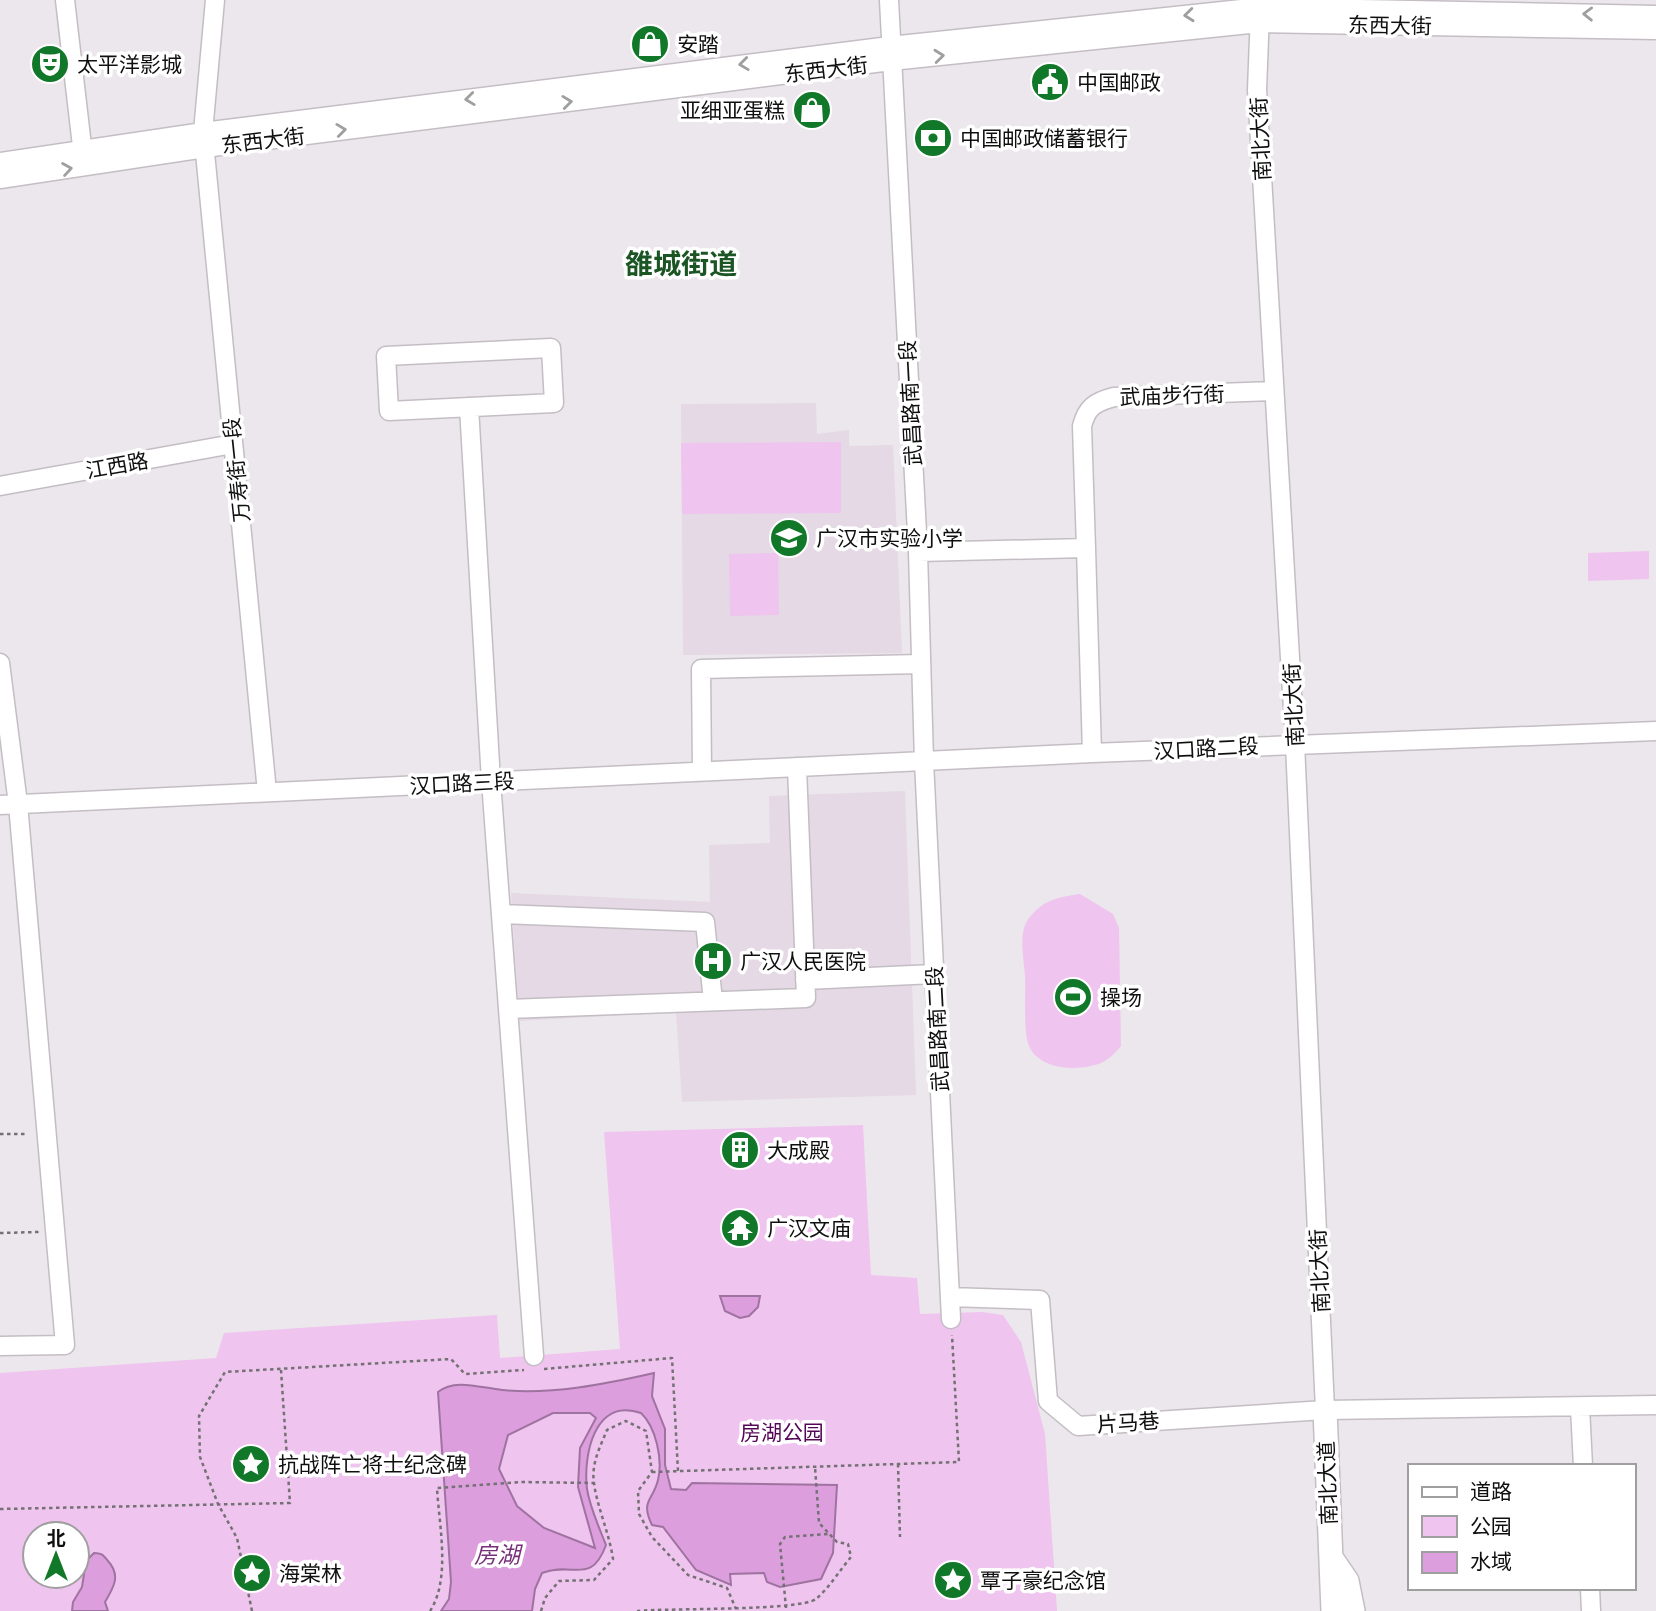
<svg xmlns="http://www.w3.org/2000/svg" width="1656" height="1611" font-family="'Noto Sans','Noto Sans SC',sans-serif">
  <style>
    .built { fill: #e4d9e4 }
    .green { fill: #efc4ef; fill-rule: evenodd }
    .water { fill: #dc9edd; stroke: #9f73a0; stroke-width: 2; fill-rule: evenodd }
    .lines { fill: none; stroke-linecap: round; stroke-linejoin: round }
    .minor-casing { stroke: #c4bec4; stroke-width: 21 }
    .major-casing { stroke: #c4bec4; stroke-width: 26 }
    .path { stroke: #737173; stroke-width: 2.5; stroke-dasharray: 3.5 3.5; stroke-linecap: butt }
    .minor { stroke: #fff; stroke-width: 18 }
    .major { stroke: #fff; stroke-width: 23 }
    .oneway { stroke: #9f9f9f }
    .labels { text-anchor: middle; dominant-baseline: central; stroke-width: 7; stroke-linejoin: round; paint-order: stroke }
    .street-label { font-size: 21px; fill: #100f10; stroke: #fff }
    .poi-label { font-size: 21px; fill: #100f10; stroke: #fff; text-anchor: start }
    .park-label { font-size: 21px; fill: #540757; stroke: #fff }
    .water-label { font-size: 23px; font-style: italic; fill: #772f7a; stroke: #fff }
    .district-label { font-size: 28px; font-weight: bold; fill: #1b5524; stroke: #fff }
  </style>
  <rect width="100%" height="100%" fill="#ece7ec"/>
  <path class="built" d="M816,403L817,434L849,430V446L893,445L902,653L683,655L681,404Z
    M905,791L916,1095L682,1102L676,1012L519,1021L511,893L710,902L709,845L770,843L769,796Z"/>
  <path class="green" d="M841,442V513L682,514L681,443Z
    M1649,551V579L1588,581V553Z
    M778,553L779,615L730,616L729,554Z
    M1080,894L1113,914L1119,928L1121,1046C1117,1051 1111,1057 1105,1061C1085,1072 1040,1072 1029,1046C1023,1032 1026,993 1025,976C1024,961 1019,936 1026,923C1039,901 1057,897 1080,894Z
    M863,1125L871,1275L917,1278L920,1314L982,1312L1003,1315L1021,1342L1045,1434L1057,1611H0V1373L216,1358L224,1333L497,1315L500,1358L620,1349L604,1132ZM35,1534H77V1576H35Z"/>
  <path class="water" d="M720,1296H760L758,1307L749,1316L740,1318L725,1311Z
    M654,1373L652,1396L665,1429V1465L671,1489L686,1490L692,1483L837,1485L833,1553L821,1579L780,1587L767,1582L764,1573L730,1574L731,1585L696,1570L663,1527L652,1525C640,1500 653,1501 658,1480C663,1460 656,1427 641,1413C594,1397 583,1456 587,1489C590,1508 599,1527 606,1545C591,1586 573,1561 542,1573L535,1589L532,1611H441L449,1599L451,1582L438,1392C455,1378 481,1388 502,1390C551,1395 606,1384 654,1373ZM553,1413H590L596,1418L580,1448L578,1487L595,1548L544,1528L517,1506L499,1469L508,1435Z
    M94,1553C102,1553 103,1555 108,1561C121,1575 114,1587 105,1602L108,1611H72L73,1602L82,1587L86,1561Z"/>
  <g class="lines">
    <defs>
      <path id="minor" d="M65,0L82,146
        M215,0L203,132L267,792
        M889,0L918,552L924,761L951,1319
        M1260,12L1257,90L1295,744L1325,1410
        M0,162L203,132L890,46L1260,7L1656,15
        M0,179L205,148L891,61L1259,23L1656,30
        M551,348L554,403L389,411L386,356Z
        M469,407L491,781L534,1356
        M0,486L233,444
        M1086,548L1092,753
        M918,552L1086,548L1082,426C1087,407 1095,402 1114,397L1273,391
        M0,663L18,804L65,1345L0,1346
        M702,771L701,669L921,664
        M0,805L1092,753L1656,731
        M501,914L705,922L713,1001
        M805,980L934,974
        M508,1009L806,998L797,767
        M950,1297L1040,1300L1048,1401L1078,1426L1325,1410L1656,1405
        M1580,1407L1583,1466
        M1590,1588L1591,1611"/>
      <path id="major" d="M1325,1410L1333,1611
        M1332,1559L1347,1581L1353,1611"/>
    </defs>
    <use href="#minor" class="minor-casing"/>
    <use href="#major" class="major-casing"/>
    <path class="path" d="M0,1134H28
      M0,1233L39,1232
      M544,1369L672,1358L678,1471
      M898,1464L900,1537
      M652,1472L959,1462L952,1335
      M0,1509L290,1503L281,1370
      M786,1608L780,1544L785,1537L829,1534
      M252,1611L237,1538L218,1504L200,1457L199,1416L225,1372L451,1359L465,1374L524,1370
      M430,1611C451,1579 439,1525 437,1488L521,1482L594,1483
      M541,1611L545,1598L559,1581L594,1580L613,1559C609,1532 597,1507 594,1483C591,1464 600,1447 607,1430L626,1421L646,1431L652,1472L638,1491L639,1514L652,1537L688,1575L727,1588L736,1609
      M637,1611C669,1608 800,1611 816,1599C829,1588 840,1570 851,1557L848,1544L837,1542L819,1523L815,1467"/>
    <use href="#minor" class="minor"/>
    <use href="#major" class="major"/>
  </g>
  <defs><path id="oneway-chevron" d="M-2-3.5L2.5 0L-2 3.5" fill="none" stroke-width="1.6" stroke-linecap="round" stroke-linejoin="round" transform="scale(1.75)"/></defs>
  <g class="oneway">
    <use href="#oneway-chevron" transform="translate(1588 14) rotate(-179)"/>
    <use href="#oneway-chevron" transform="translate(1189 15) rotate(174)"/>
    <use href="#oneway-chevron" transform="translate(939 56) rotate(-6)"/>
    <use href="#oneway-chevron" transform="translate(744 64) rotate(173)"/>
    <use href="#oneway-chevron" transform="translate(470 99) rotate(173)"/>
    <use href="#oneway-chevron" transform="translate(567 102) rotate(-7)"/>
    <use href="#oneway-chevron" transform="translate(341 130) rotate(-7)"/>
    <use href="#oneway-chevron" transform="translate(67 169) rotate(-9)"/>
  </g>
  <defs>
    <symbol id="shop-disc" viewBox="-11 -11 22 22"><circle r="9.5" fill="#117729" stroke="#fff"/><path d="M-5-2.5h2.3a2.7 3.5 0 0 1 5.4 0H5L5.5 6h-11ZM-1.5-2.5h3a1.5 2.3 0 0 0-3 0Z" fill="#fff"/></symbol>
    <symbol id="theatre-disc" viewBox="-11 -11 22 22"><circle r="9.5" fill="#117729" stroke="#fff"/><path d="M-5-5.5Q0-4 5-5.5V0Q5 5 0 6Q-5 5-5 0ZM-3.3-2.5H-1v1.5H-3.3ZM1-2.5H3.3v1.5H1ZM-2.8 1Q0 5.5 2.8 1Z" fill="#fff"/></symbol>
    <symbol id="civic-disc" viewBox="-11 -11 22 22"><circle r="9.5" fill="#117729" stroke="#fff"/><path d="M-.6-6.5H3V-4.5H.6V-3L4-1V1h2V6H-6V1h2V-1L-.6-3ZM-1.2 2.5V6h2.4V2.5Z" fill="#fff"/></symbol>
    <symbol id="bank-disc" viewBox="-11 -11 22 22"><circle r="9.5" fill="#117729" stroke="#fff"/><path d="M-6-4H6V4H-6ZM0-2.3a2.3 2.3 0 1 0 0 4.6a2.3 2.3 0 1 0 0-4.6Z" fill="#fff"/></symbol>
    <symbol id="school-disc" viewBox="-11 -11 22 22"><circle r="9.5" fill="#117729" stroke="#fff"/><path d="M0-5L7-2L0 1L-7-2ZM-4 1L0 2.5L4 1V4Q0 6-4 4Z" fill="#fff"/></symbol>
    <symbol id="hospital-disc" viewBox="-11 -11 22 22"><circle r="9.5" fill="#117729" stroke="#fff"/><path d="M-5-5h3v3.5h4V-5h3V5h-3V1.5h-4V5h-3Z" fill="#fff"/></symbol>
    <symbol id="stadium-disc" viewBox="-11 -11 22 22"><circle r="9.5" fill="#117729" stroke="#fff"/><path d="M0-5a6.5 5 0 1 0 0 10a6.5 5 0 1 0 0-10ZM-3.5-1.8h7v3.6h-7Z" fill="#fff"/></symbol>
    <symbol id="building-disc" viewBox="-11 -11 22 22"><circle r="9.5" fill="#117729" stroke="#fff"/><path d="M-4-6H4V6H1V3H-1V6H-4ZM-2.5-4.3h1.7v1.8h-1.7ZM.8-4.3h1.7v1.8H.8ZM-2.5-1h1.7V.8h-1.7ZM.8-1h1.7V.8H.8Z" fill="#fff"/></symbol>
    <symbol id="temple-disc" viewBox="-11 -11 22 22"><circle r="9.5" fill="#117729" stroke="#fff"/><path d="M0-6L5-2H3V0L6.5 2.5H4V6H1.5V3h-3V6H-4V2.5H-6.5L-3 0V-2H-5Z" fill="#fff"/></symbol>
    <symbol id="sight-disc" viewBox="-11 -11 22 22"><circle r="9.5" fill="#117729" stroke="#fff"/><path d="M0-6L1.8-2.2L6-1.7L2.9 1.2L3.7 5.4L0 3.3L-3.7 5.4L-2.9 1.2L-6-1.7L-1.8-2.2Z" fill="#fff"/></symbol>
  </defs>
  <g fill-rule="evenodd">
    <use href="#shop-disc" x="628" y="22" width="44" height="44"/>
    <use href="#theatre-disc" x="28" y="42" width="44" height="44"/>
    <use href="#civic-disc" x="1028" y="60" width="44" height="44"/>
    <use href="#shop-disc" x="790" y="88" width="44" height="44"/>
    <use href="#bank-disc" x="911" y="116" width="44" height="44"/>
    <use href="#school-disc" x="767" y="516" width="44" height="44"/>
    <use href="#hospital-disc" x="691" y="939" width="44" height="44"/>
    <use href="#stadium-disc" x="1051" y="975" width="44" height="44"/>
    <use href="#building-disc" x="718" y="1128" width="44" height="44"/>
    <use href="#temple-disc" x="718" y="1206" width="44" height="44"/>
    <use href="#sight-disc" x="229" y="1442" width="44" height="44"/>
    <use href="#sight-disc" x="230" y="1551" width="44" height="44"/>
    <use href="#sight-disc" x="931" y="1558" width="44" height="44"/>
  </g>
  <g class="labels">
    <g class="street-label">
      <text transform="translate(1390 25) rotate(1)">东西大街</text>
      <text transform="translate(826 69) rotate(-7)">东西大街</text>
      <text transform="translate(1260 139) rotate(-93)">南北大街</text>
      <text transform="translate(263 140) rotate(-7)">东西大街</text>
      <text transform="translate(1172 395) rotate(-2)">武庙步行街</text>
      <text transform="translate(910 403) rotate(-93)">武昌路南一段</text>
      <text transform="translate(117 465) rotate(-10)">江西路</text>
      <text transform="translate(236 470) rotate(-96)">万寿街一段</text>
      <text transform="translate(1293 705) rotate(-93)">南北大街</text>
      <text transform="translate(1206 748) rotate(-3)">汉口路二段</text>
      <text transform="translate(462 783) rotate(-3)">汉口路三段</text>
      <text transform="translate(937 1029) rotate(-93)">武昌路南二段</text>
      <text transform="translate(1319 1271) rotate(-93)">南北大街</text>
      <text transform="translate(1128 1422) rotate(-4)">片马巷</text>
      <text transform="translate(1327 1483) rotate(-92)">南北大道</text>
    </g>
    <g class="poi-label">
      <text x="677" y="44">安踏</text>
      <text x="77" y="64">太平洋影城</text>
      <text x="1077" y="82">中国邮政</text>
      <text x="785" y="110" text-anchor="end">亚细亚蛋糕</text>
      <text x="960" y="138">中国邮政储蓄银行</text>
      <text x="816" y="538">广汉市实验小学</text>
      <text x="740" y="961">广汉人民医院</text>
      <text x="1100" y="997">操场</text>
      <text x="767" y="1150">大成殿</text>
      <text x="767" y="1228">广汉文庙</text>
      <text x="278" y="1464">抗战阵亡将士纪念碑</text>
      <text x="279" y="1573">海棠林</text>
      <text x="980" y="1580">覃子豪纪念馆</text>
    </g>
    <g class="park-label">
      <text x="782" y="1432">房湖公园</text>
    </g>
    <g class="water-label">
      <text x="497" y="1554">房湖</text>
    </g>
    <g class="district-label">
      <text x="681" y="263">雒城街道</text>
    </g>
  </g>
  <rect x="1408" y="1464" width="228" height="126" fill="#ffffff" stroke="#9f9f9f" stroke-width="2"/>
  <rect x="1422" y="1487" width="35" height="10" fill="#ffffff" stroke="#9f9f9f" stroke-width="2"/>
  <text x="1470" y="1499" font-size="21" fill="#100f10">道路</text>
  <rect x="1422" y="1516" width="35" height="21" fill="#efc4ef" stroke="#9f9f9f" stroke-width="2"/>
  <text x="1470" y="1534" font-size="21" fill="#100f10">公园</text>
  <rect x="1422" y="1552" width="35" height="21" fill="#dc9edd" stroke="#9f9f9f" stroke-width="2"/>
  <text x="1470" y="1569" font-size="21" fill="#100f10">水域</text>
  <g transform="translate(56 1555)"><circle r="33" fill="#ffffff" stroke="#9f9f9f" stroke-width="2"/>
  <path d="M0-5L12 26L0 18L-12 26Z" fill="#117729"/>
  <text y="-10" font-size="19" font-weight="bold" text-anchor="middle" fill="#100f10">北</text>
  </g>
</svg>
